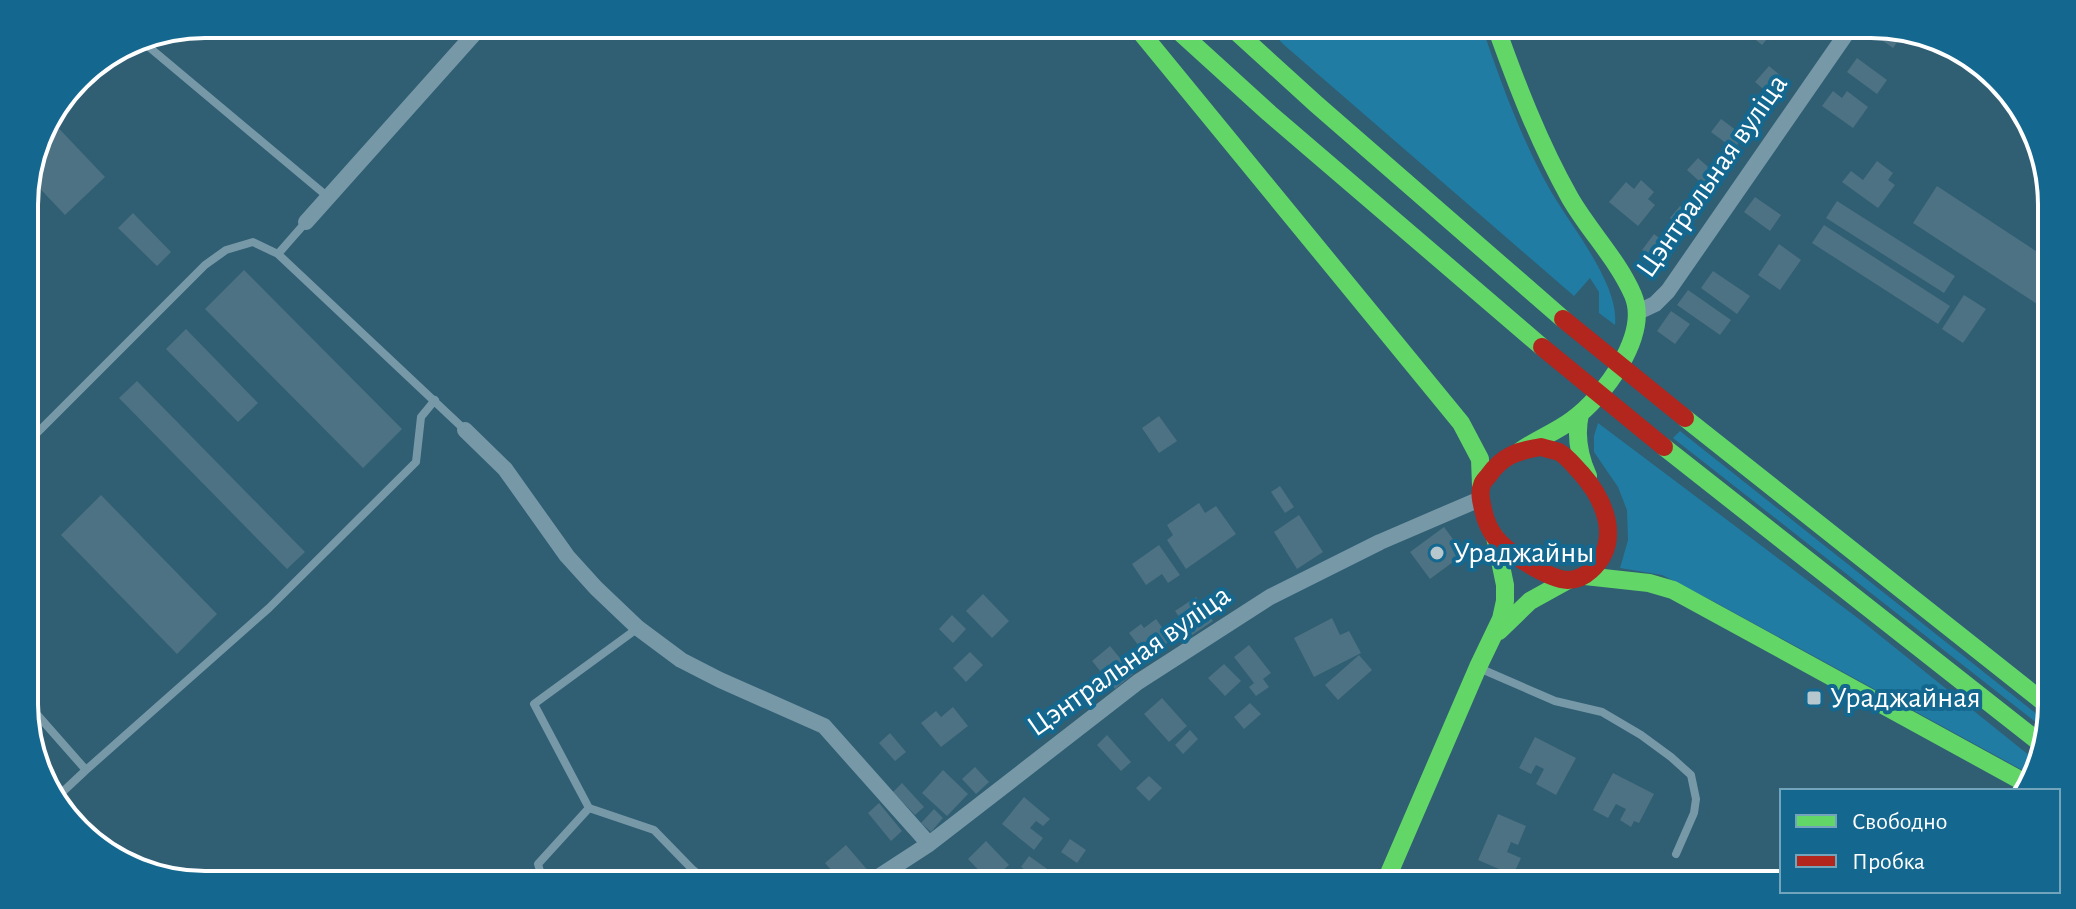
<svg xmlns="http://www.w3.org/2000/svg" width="2076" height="909" font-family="'Alegreya Sans',sans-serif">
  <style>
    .green { fill: #217ca3 }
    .building { fill: #4d7283 }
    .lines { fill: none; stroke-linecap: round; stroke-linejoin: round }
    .lane { stroke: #7799a7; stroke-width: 8 }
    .street { stroke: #7799a7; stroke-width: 16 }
    .fast { stroke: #63d668; stroke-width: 18 }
    .jam { stroke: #b3261e; stroke-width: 18 }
    .jam-bridge { stroke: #b3261e; stroke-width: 18 }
    .poi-dot { fill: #b7c7ce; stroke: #14688f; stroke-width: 3 }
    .labels { text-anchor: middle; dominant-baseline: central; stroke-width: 8; stroke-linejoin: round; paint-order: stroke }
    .street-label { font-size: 30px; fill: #fff; stroke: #14688f }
    .poi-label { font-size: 30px; fill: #fff; stroke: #14688f; text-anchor: start }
    .rim { fill: none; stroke: #fff; stroke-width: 4 }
  </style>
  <rect width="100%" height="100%" fill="#305e73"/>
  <path class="green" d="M1265,24H1481C1500,80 1520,136 1549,188C1569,224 1620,284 1615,325L1599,313V292L1590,278L1574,296L1283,44Z
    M1598,423L1863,622L2040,764L2035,777L1711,600L1662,575L1620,568L1628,540L1627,510L1618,487L1594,452V436Z
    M1680,431L2048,723L2047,731L1673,438Z"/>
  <path class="building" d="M1736,24H1772L1769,28L1773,32L1762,45Z
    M1869,24H1871L1905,31L1893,48L1866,29Z
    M1857,58L1887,80L1877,94L1847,72Z
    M1769,66L1788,82L1774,98L1755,82Z
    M1833,91L1842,98L1847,91L1868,107L1853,128L1822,106Z
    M48,117L105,177L65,215L29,177L43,124Z
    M1721,119L1744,136L1734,149L1711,132Z
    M1698,158L1722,179L1711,192L1687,170Z
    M1877,161L1893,173L1888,180L1895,185L1878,208L1842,182L1851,171L1863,180Z
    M1641,180L1654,192L1648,199L1655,205L1638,226L1609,202L1626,182L1634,189Z
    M1937,186L2051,261V283L2037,304L1913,223Z
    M1755,197L1781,215L1770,231L1744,212Z
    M1837,201L1955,276L1944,293L1826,218Z
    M1680,206L1696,219L1686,231L1670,218Z
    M133,213L171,252L157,266L118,228Z
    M1824,225L1950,306L1938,324L1812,243Z
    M1654,234L1675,250L1663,266L1642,250Z
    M1779,244L1801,260L1780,290L1758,275Z
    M244,270L402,429L363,468L205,309Z
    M1713,271L1750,296L1737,314L1701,288Z
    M1688,290L1731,320L1720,335L1677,305Z
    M1964,295L1986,309L1963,343L1942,329Z
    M1671,311L1690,324L1675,344L1657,331Z
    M186,329L258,403L238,422L166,349Z
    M137,381L305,552L287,569L119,398Z
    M1159,416L1177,441L1159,453L1142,428Z
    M1280,486L1294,507L1285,513L1271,492Z
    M101,495L217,614L177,654L61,535Z
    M1199,503L1205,513L1216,506L1236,534L1186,569L1167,540L1173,535L1167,525Z
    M1299,515L1323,552L1297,569L1274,532Z
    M1444,527L1464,554L1430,579L1410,552Z
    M1159,545L1180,575L1168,583L1162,574L1146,585L1132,564Z
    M983,594L1009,621L992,638L966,611Z
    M1196,597L1213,621L1192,635L1175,611Z
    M952,615L966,629L953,643L939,629Z
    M1332,618L1340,635L1349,631L1361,653L1314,677L1294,638Z
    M1156,619L1171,640L1148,658L1129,633L1141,624L1144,628Z
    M1249,645L1271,673L1263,679L1269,687L1256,696L1249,687L1254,683L1234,657Z
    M1110,646L1133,674L1115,689L1092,661Z
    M970,652L983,665L966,682L953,668Z
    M1359,655L1372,670L1338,700L1325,685Z
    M1224,664L1241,681L1225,696L1208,678Z
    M1162,698L1187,726L1169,742L1144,714Z
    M1250,703L1261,714L1244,729L1234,717Z
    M953,707L968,726L941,747L921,723L936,711L941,717Z
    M1190,730L1198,739L1183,754L1175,745Z
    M890,733L906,752L895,761L879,743Z
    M1107,735L1131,762L1121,771L1097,745Z
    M1535,737L1576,758L1556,795L1536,784L1544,769L1536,765L1531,774L1519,768Z
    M975,767L989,782L976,794L962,779Z
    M943,770L968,794L947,816L922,793Z
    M1613,773L1654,794L1639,823L1634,821L1631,827L1620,820L1626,809L1616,804L1608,818L1593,810Z
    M1149,776L1162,788L1149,801L1136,788Z
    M902,783L924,807L915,815L893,792Z
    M1024,797L1050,819L1043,826L1036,821L1030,828L1043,838L1034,850L1002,824Z
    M879,803L902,831L891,841L868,813Z
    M934,809L943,818L931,832L921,823Z
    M1498,814L1526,826L1518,845L1511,842L1507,852L1521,858L1513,875L1478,860Z
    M1070,839L1086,850L1077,863L1061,852Z
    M986,841L1009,865L990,882L968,859Z
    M846,845L870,873L856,885H844L825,863Z
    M1029,856L1050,871L1042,882L1021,867Z"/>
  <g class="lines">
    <path class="lane" d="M137,37L328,197
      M278,254L306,222
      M25,445L205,265L226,250L253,242L278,254L465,430
      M1479,668L1555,701L1602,712L1641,735L1671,757L1691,775L1696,799L1694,813L1676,854
      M26,702L86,770
      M55,799L86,770L269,608L416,462L421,417L435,400
      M589,808L654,830L693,870L712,885
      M544,885L538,864L589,808L534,704L638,628"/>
    <path class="street" d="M306,222L483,24
      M1638,312L1655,304L1668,291L1853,24
      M465,430L505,469L567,556L596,588L638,628L681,660L720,680L824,726L929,844
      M866,885L929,844L1138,682L1270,597L1380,542L1480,499"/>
    <path class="fast" d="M1134,24L1461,423L1480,459L1481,486
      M1171,24L1269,113L1542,347
      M1228,24L1316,104L1563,319
      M1495,24C1516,83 1539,143 1570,198C1589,231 1618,260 1633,295C1650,335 1604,397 1572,420C1556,432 1537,439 1520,451
      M1580,414C1575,436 1579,456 1588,476
      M1685,418L2051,708
      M1664,447L2044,746
      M1585,576L1649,583L1673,590L2029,785
      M1499,631L1530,601L1568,580
      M1384,885L1478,667L1501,619L1505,601V585L1495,537"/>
    <path class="jam" d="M1541,447C1547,449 1553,450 1559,452C1568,457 1574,466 1581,473C1605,500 1623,542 1590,571C1585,576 1576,580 1568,580C1548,579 1507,553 1495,537C1489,529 1485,519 1483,509C1481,501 1479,492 1482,485C1483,481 1487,478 1489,475C1503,455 1518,451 1541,447Z"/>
    <path class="jam-bridge" d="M1563,319L1685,418
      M1542,347L1664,447"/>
  </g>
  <g class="poi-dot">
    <circle cx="1437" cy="553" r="8"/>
    <rect x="1806" y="690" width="16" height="16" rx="4"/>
  </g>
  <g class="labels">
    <g class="street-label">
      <text transform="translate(1712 176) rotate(-55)">Цэнтральная вуліца</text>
      <text transform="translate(1129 661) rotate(-35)">Цэнтральная вуліца</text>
    </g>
    <g class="poi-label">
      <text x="1453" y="553">Ураджайны</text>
      <text x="1830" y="698">Ураджайная</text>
    </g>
  </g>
  <path d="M0 0H2076V909H0ZM205 38H1871A167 167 0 0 1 2038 205V704A167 167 0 0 1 1871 871H205A167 167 0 0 1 38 704V205A167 167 0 0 1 205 38Z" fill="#14688f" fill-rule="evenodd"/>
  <path class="rim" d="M205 38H1871A167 167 0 0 1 2038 205V704A167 167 0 0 1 1871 871H205A167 167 0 0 1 38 704V205A167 167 0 0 1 205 38Z"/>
  <rect x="1780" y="789" width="280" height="104" fill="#14688f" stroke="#72a4bc" stroke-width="2"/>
  <rect x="1796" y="815" width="40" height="12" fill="#63d668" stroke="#72a4bc" stroke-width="2"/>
  <text x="1852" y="829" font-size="24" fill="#ffffff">Свободно</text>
  <rect x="1796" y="855" width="40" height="12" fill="#b3261e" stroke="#72a4bc" stroke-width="2"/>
  <text x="1852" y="869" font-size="24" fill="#ffffff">Пробка</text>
</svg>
